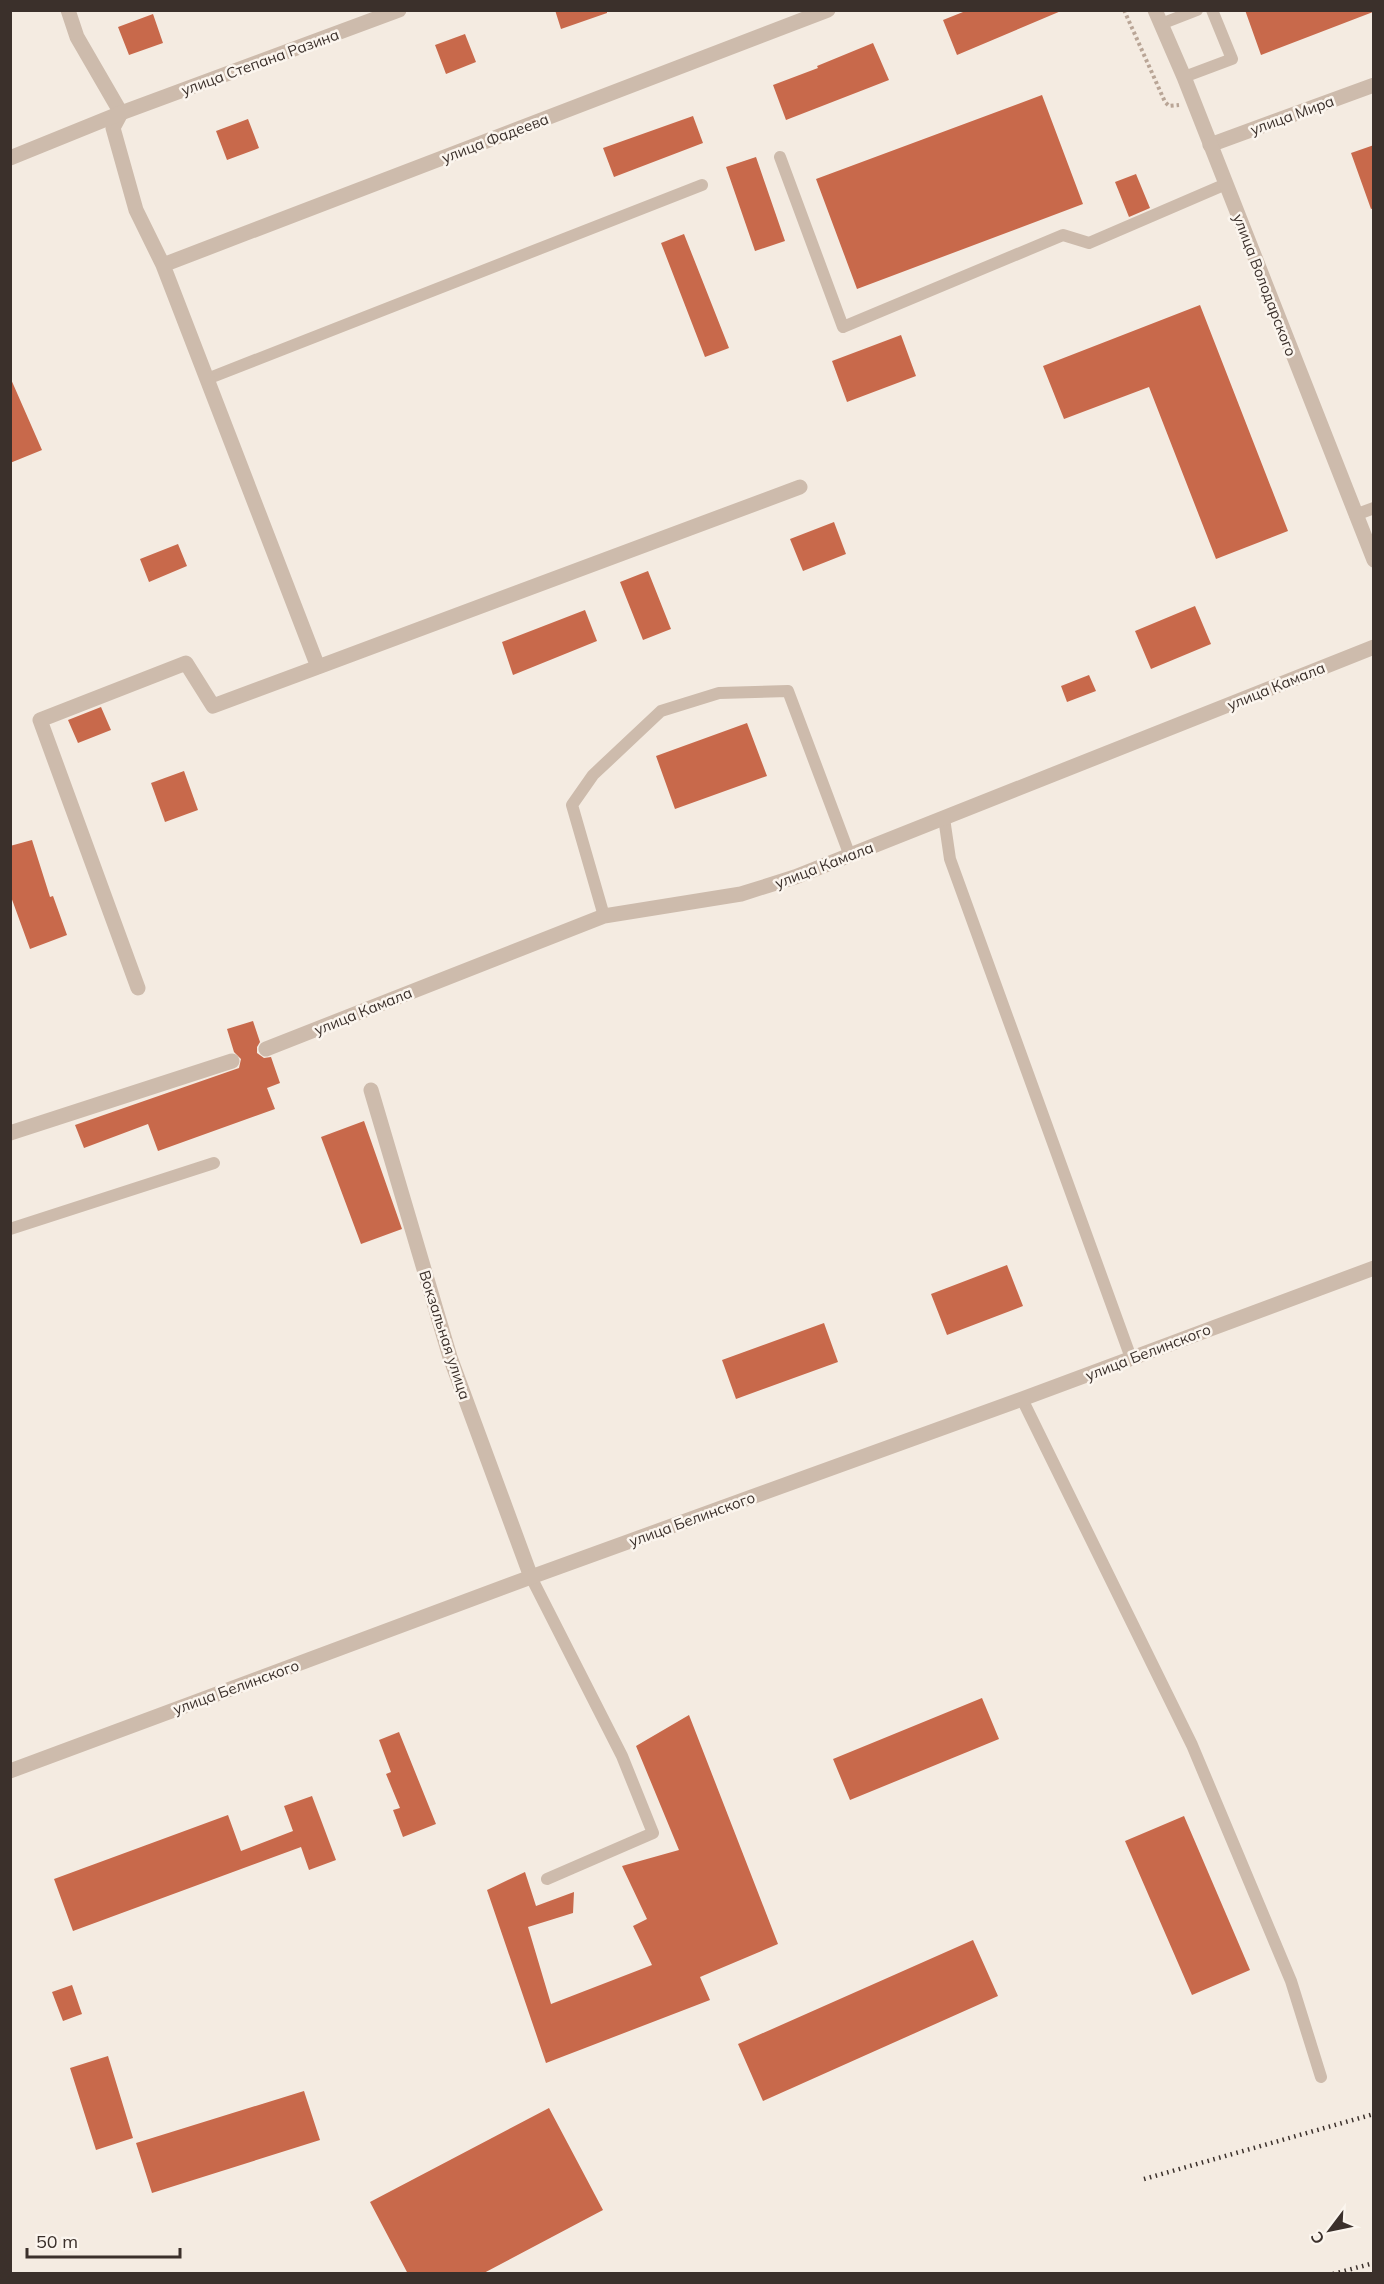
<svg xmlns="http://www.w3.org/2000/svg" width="1384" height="2284" font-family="Mulish,sans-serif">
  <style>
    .building { fill: #c8694b }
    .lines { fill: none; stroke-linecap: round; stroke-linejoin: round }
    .path { stroke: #b9a596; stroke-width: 4; stroke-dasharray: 3 3; stroke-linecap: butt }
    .service { stroke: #cdbbac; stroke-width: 12 }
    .minor { stroke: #cdbbac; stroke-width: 15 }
    .tertiary { stroke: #cdbbac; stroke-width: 15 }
    .rail { stroke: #3b302b; stroke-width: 4.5; stroke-dasharray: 1.5 4.5; stroke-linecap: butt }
    .labels { text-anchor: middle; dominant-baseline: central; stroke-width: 5; stroke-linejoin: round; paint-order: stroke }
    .street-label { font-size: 15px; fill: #3b302b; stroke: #fbf5ee }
  </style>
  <rect width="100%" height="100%" fill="#f4ebe1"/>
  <path class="building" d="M555,10H607V13L561,29Z
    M968,10H1061V11L957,55L943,20Z
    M1245,10H1373V12L1261,55Z
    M153,14L163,43L129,55L118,27Z
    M465,34L476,62L446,74L435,45Z
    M873,43L889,80L786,120L773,85L818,68L817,66Z
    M1042,95L1083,204L857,289L816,179Z
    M693,116L703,143L614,177L603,148Z
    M248,119L259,148L227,160L216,131Z
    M1374,145V208L1371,209L1351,153Z
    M756,157L785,241L755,251L726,167Z
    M1136,174L1150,208L1129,217L1115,182Z
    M684,234L729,348L705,357L661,243Z
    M1200,305L1288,531L1216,559L1149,387L1064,419L1043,366Z
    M901,335L916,376L847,402L832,361Z
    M10,377L42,450L10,463Z
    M834,522L846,554L803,571L790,539Z
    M178,544L187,566L149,582L140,559Z
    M648,571L671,629L643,640L620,582Z
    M1195,606L1211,644L1151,669L1135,631Z
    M585,610L597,641L513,675L502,642Z
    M1089,675L1096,691L1067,702L1061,686Z
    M101,707L111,730L78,743L68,720Z
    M747,723L767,776L675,809L656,756Z
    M184,771L198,810L165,822L151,783Z
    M32,840L50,897L53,896L67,935L30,949L10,894V846Z
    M253,1021L260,1042L257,1047V1053L264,1058L271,1057L280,1083L267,1088L275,1109L158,1151L148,1124L84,1148L75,1125L239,1068L241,1059L234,1052L227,1029Z
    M364,1121L402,1229L361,1244L321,1137Z
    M1007,1265L1023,1306L947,1335L931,1294Z
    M824,1323L838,1362L736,1399L722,1360Z
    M982,1698L999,1739L850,1800L833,1759Z
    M689,1715L778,1944L700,1977L710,2000L546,2063L487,1890L525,1872L536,1906L574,1892L573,1913L528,1927L551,2004L652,1965L633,1926L647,1919L622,1866L679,1850L636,1746Z
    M399,1732L436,1824L403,1837L393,1810L400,1808L386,1774L391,1772L379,1740Z
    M312,1796L336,1860L309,1870L301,1847L73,1931L54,1879L228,1815L241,1851L293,1831L284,1806Z
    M1184,1816L1250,1970L1192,1995L1125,1841Z
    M973,1940L998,1996L763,2101L738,2044Z
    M72,1985L82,2014L63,2021L52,1992Z
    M108,2056L133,2138L96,2150L70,2068Z
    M304,2091L320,2140L152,2193L136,2143Z
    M549,2108L603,2210L482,2274H408L370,2202Z"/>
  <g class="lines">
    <path class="path" d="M1124,10L1165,102L1169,106L1179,105"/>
    <path class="service" d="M1161,24L1197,10
      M1184,77L1232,59L1212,10
      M780,157L843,327L1063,235L1089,243L1226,184
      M207,379L702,185
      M1355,515L1374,508
      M944,818L950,859L1131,1358
      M604,916L572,805L593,775L661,711L719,693L788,691L850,856
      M10,1229L214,1163
      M1022,1399L1192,1745L1291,1981L1321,2077
      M531,1577L622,1756L653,1833L547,1879"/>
    <path class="minor" d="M68,10L77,37L121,113L113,128L136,210L163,265L318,667L213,706L186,663L40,720L138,988
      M1210,145L1374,85
      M163,265L828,10
      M318,667L800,487
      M266,1049L604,916L741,894L795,877L1374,647
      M371,1090L450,1357L531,1577
      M10,1133L232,1061"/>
    <path class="tertiary" d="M1155,10L1184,77L1374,560
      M10,158L121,113L399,10
      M10,1771L531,1577L1022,1399L1374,1268"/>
    <path class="rail" d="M1144,2179L1374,2114
      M1333,2274L1374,2263"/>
  </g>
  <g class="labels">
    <g class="street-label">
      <text transform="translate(260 62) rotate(-20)">улица Степана Разина</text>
      <text transform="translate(1292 115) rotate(-20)">улица Мира</text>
      <text transform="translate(495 138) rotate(-21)">улица Фадеева</text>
      <text transform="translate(1265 285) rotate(69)">улица Володарского</text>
      <text transform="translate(1276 686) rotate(-22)">улица Камала</text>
      <text transform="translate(824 865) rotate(-21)">улица Камала</text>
      <text transform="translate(363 1011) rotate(-22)">улица Камала</text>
      <text transform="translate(445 1335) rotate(72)">Вокзальная улица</text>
      <text transform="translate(1148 1352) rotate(-21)">улица Белинского</text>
      <text transform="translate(692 1519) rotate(-20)">улица Белинского</text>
      <text transform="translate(236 1687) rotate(-20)">улица Белинского</text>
    </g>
  </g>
  <rect width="1384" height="2284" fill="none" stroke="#3b302b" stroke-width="24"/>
  <g transform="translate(1330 2230) rotate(238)" stroke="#fbf5ee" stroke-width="4.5" paint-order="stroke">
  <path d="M0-4.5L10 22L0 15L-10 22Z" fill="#3b302b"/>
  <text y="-9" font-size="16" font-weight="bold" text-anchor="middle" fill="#3b302b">С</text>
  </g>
  <path d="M27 2248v9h153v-9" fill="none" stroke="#3b302b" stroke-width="3"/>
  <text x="36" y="2248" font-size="18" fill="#3b302b" stroke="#fbf5ee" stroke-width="4.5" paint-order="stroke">50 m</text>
</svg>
